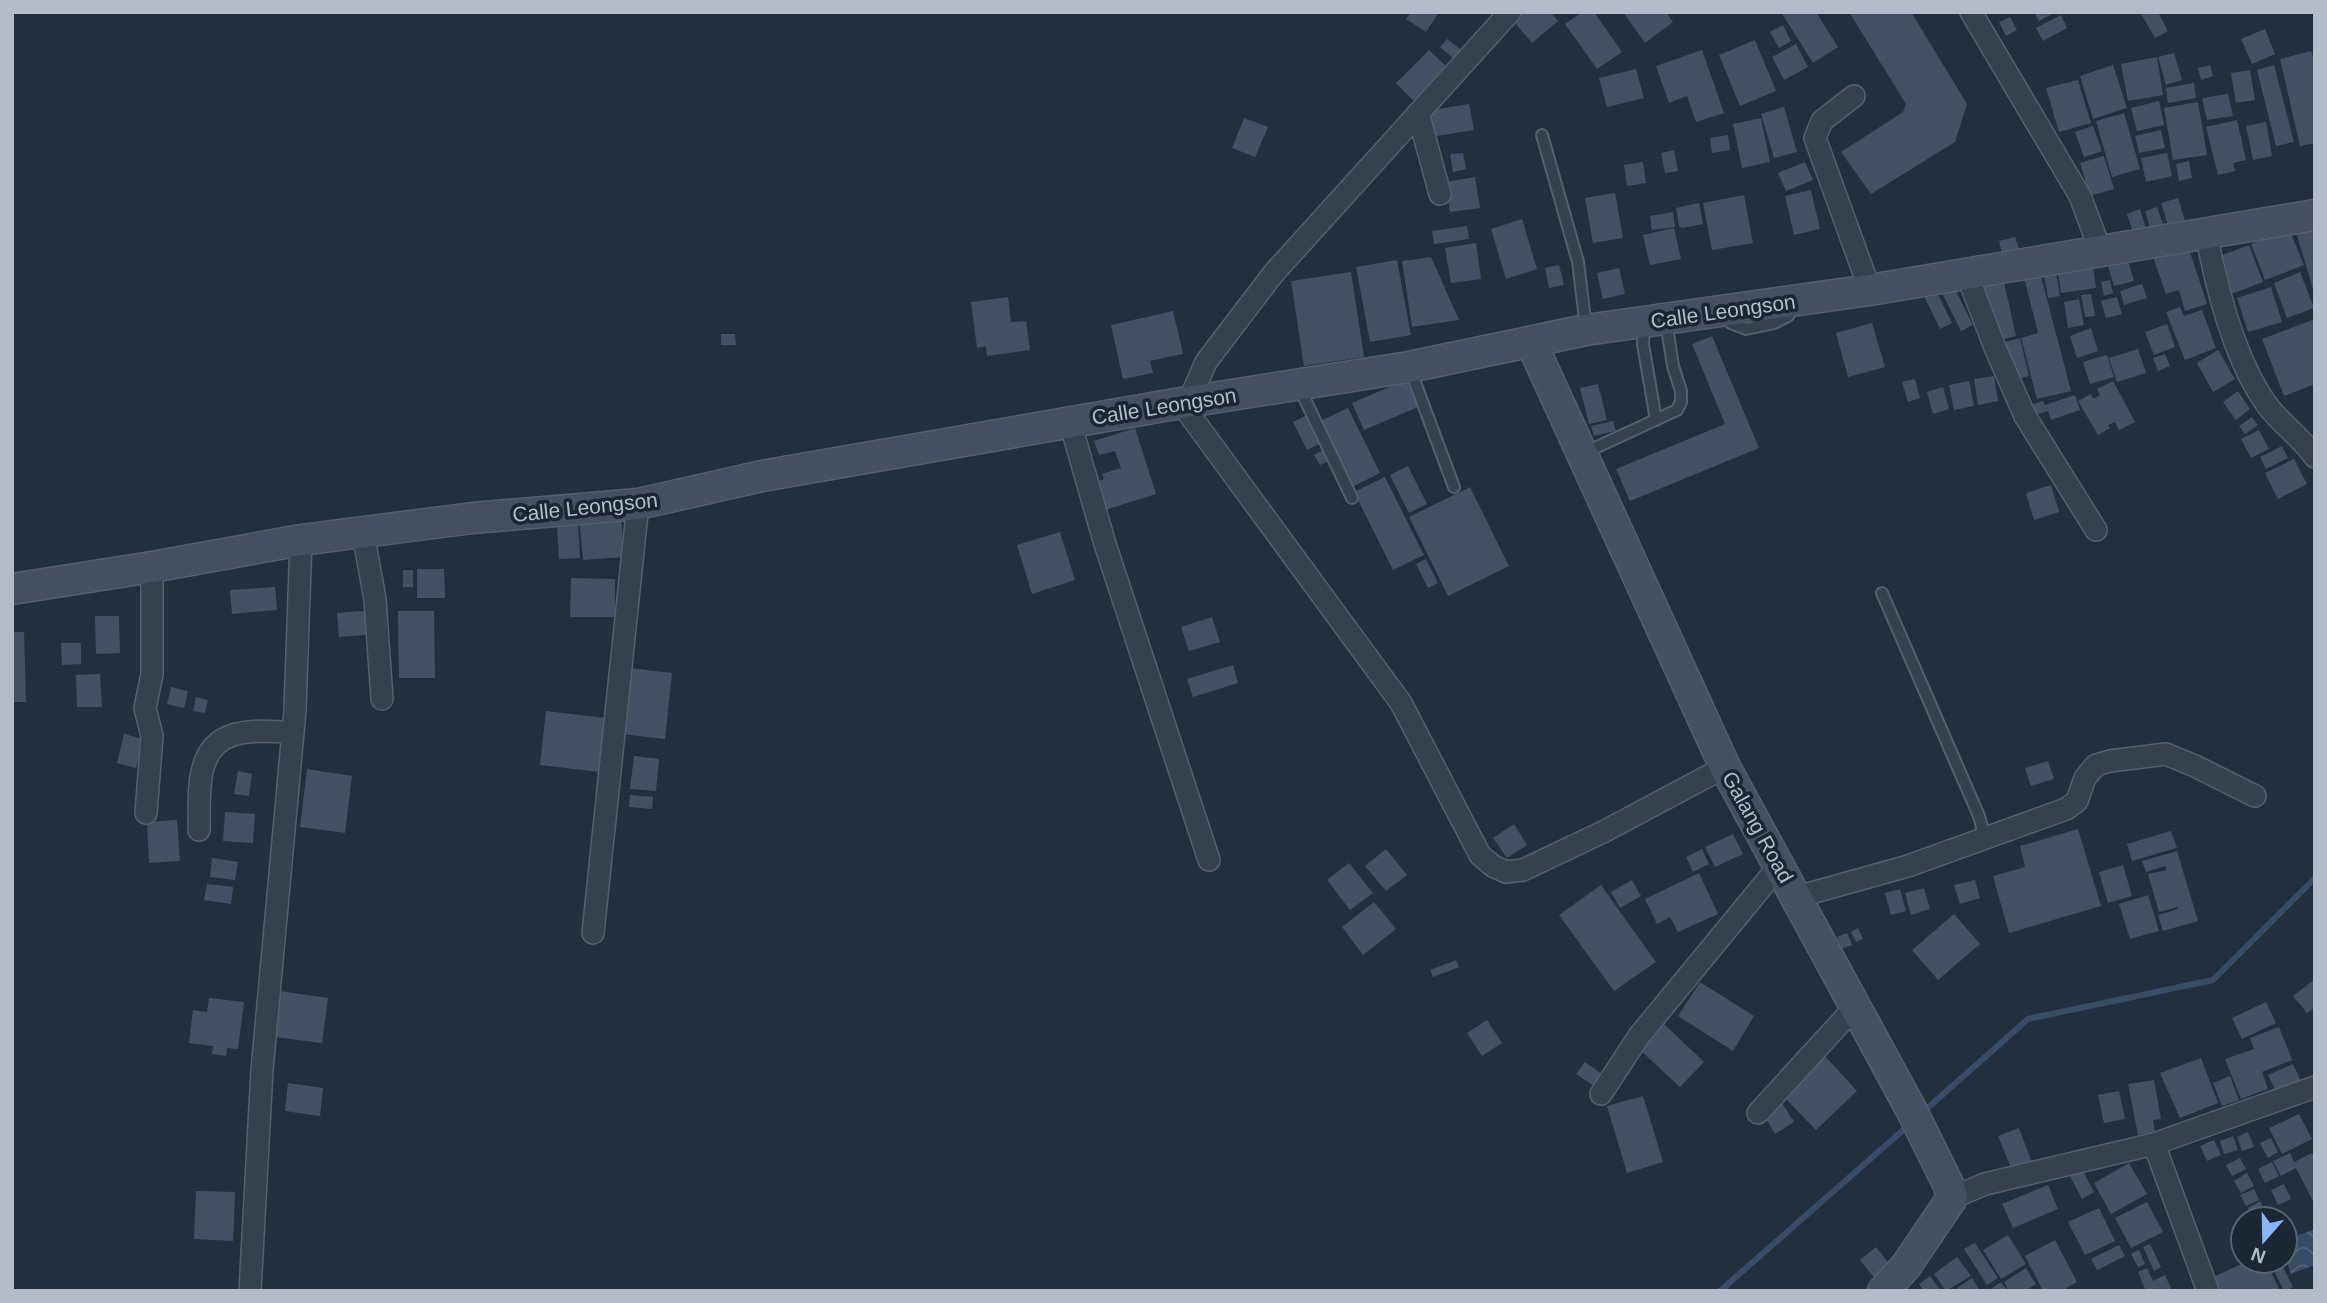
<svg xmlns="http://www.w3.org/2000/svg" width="2327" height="1303" font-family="Arial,sans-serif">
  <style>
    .water { fill: url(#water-waves) }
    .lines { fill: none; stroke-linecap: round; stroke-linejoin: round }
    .stream { stroke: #394c67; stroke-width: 6 }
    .building { fill: #455162 }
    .lane-casing { stroke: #565f6c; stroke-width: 14 }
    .street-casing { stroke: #565f6c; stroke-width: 24 }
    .secondary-casing { stroke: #565f6c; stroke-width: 33 }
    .lane { stroke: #38414e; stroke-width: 10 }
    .street { stroke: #38414e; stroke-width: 21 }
    .secondary { stroke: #465061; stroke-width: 30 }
    .labels { text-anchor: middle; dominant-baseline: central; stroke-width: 7; stroke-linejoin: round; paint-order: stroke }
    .street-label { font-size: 21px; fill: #b4bcc9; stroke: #1d2633 }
  </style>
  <defs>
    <pattern id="water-waves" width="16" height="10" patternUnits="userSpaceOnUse" patternTransform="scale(1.75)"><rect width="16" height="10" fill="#394c67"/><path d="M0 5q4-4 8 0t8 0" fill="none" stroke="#53647b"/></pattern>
  </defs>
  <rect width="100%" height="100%" fill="#242f3e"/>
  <path class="water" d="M2315,1229V1265L2291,1274L2285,1257V1240Z"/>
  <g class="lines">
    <path class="stream" d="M1923,1112L2028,1019L2213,980L2315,878
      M1720,1291L1910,1124"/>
  </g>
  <path class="building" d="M1411,12H1439L1426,32L1406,19Z
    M1516,12H1550L1558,21L1532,43L1510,17Z
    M1582,12H1594L1622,52L1597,69L1565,24Z
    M1623,12H1666L1673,22L1645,43Z
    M1781,12H1816L1838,47L1813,63Z
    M1849,12H1911L1967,104L1955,142L1871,194L1841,152L1903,112L1906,104Z
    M2034,12H2051L2052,14L2039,21Z
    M2140,12H2158L2168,31L2155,38Z
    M2061,15L2067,28L2043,41L2036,28Z
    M2010,17L2017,30L2006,36L1999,22Z
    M1783,25L1791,41L1779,48L1770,32Z
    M2265,29L2275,54L2252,64L2241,39Z
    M1447,39L1463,51L1455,60L1440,47Z
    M1755,40L1776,91L1740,106L1719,55Z
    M1796,44L1808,67L1784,80L1772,57Z
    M1429,50L1449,69L1416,103L1396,83Z
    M1702,50L1724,113L1696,122L1687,96L1669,103L1656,66Z
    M2311,51L2315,62V143L2300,146L2280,59Z
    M2174,53L2182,80L2166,85L2158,57Z
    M2157,57L2163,95L2128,101L2121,64Z
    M2113,65L2127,108L2093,119L2080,76Z
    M2210,65L2213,76L2201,80L2198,68Z
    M2274,65L2294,142L2276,146L2257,70Z
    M1636,69L1644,98L1607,107L1599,78Z
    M2250,70L2255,100L2236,103L2231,73Z
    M2078,80L2091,123L2059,132L2046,88Z
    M2194,83L2196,98L2168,103L2166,88Z
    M2228,94L2233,116L2207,120L2202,98Z
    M2159,101L2164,125L2137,131L2131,108Z
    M2198,102L2207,155L2173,160L2164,108Z
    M1469,104L1474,130L1430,137L1426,111Z
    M1784,107L1797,152L1774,158L1761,114Z
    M2124,113L2140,169L2112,177L2096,121Z
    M1244,118L1268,127L1255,157L1232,148Z
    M1761,118L1770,162L1742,168L1733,124Z
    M2237,120L2246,160L2233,163L2235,171L2218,175L2206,127Z
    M2266,122L2272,156L2253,160L2246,126Z
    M2093,126L2102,151L2084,157L2075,132Z
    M2161,130L2165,148L2139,153L2135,136Z
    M1728,135L1730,150L1712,153L1710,138Z
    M1674,150L1678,171L1665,173L1661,153Z
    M1463,153L1466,169L1453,172L1450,154Z
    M2167,153L2172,176L2146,182L2141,158Z
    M2104,156L2114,189L2090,196L2080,163Z
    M2189,161L2192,178L2179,181L2176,164Z
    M1643,162L1646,183L1627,186L1624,165Z
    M1805,162L1813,180L1786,191L1778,173Z
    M1475,177L1480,208L1450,212L1445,182Z
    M1811,190L1820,229L1794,235L1785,196Z
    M1615,193L1623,238L1593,243L1585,198Z
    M1744,195L1753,243L1712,250L1703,203Z
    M2178,198L2187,227L2170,232L2161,203Z
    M1699,203L1703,224L1682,228L1679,226L1676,208Z
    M2157,207L2166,233L2153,238L2145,211Z
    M2140,209L2148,235L2135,239L2127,214Z
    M1673,212L1675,227L1652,230L1650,216Z
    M1522,219L1537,269L1506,279L1491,229Z
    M2315,223V292H2314L2295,229Z
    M1467,226L1469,239L1434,244L1432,231Z
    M1674,228L1681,259L1650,265L1643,235Z
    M2289,229L2304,265L2265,280L2251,244Z
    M2015,237L2019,249L2002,254L1999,241Z
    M1476,243L1481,279L1451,283L1445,248Z
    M2249,245L2263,282L2226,296L2212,259Z
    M2188,246L2207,304L2185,311L2179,290L2166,294L2153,257Z
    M2125,250L2134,281L2114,286L2105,256Z
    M1431,257L1459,320L1412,327L1402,261Z
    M2092,258L2096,288L2061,293L2057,264Z
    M1397,260L1411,335L1370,342L1356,267Z
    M2054,261L2060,296L2048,298L2042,263Z
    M1559,265L1564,285L1549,288L1545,268Z
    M2038,265L2071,391L2037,399L2021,338L2038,333L2022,270Z
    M1619,268L1625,294L1603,299L1597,273Z
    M2001,269L2016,336L1996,341L1980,273Z
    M1351,272L1364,357L1304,366L1291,281Z
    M2300,272L2314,308L2287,318L2274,283Z
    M2110,280L2113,293L2104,296L2101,282Z
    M2142,284L2147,298L2124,305L2120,291Z
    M1954,287L1973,325L1961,331L1942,293Z
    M2271,287L2282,322L2248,332L2237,298Z
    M1935,288L1952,323L1940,329L1923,294Z
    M2091,294L2095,316L2085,317L2081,295Z
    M1008,297L1011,322L1026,321L1030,350L987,356L986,346L977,348L971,302Z
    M2117,297L2122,314L2106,318L2101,301Z
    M2079,299L2084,325L2068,328L2064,302Z
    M2180,307L2184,316L2202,310L2216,348L2185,360L2166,312Z
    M1173,311L1183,354L1150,361L1153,373L1123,379L1111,325Z
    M2315,319V384L2284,396L2262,339Z
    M1872,323L1885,367L1848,377L1836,333Z
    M2167,324L2175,347L2154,355L2145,332Z
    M2091,328L2098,351L2077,358L2070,336Z
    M721,334H735L736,345H721Z
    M1712,336L1759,448L1630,501L1616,469L1725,424L1692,344Z
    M2020,338L2029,376L2010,381L2001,343Z
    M2138,349L2146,373L2117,382L2109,358Z
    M2218,350L2235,379L2213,392L2197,363Z
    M2165,354L2170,366L2158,371L2153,358Z
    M2107,355L2114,377L2090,384L2083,362Z
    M1994,376L1998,401L1978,405L1974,379Z
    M1915,379L1920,398L1908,402L1902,382Z
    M1406,380L1418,407L1364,430L1352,403Z
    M1969,381L1974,406L1954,410L1949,385Z
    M2113,381L2135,422L2119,430L2115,422L2108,425L2110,428L2098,435L2078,401L2091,394L2093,399L2100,395L2097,389Z
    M1598,384L1607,420L1589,424L1580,388Z
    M1943,387L1949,409L1933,414L1927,392Z
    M2238,391L2250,409L2236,420L2223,402Z
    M2075,395L2080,410L2051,420L2048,411L2027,418L2024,407L2043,401L2045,405Z
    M1348,408L1380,473L1350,488L1318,422Z
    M1307,415L1321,443L1307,450L1293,422Z
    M2252,417L2258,425L2245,434L2239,426Z
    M1613,421L1616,431L1594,436L1591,426Z
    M1135,428L1156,494L1105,510L1096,482L1104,479L1102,474L1121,468L1115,451L1099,455L1094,441Z
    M2259,430L2269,449L2251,458L2241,439Z
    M2282,446L2288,458L2266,469L2260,457Z
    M1325,449L1331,460L1320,465L1314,455Z
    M2294,459L2307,484L2278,499L2265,473Z
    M1408,466L1427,504L1409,513L1390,475Z
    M1385,477L1424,555L1393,570L1354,492Z
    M2051,485L2059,512L2034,520L2026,493Z
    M1470,487L1509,566L1448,596L1409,517Z
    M621,513L624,557L583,560L579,515Z
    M578,524L580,558L559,559L557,526Z
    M1060,532L1075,580L1032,594L1017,545Z
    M1426,559L1438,583L1428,588L1416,564Z
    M417,569H444L445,598H417Z
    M403,570H413V587H403Z
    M571,578L615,579V617H570Z
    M275,587L277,610L232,614L230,590Z
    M374,610L376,634L339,637L337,613Z
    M398,611H434L435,678H399Z
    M95,616H119L120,653L96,654Z
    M1212,617L1220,642L1189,651L1181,627Z
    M12,632H24L26,702H12Z
    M61,643H81V664L62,665Z
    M1233,665L1238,683L1193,697L1187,679Z
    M629,668L672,673L665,739L622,734Z
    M100,674L102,707H77L76,675Z
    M171,687L188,691L184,708L167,704Z
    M196,697L208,700L205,713L193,711Z
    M546,711L606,718L599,772L540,765Z
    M124,734L143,739L136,768L117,763Z
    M634,756L659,759L656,791L630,789Z
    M2048,761L2054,779L2031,786L2025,768Z
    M307,769L352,776L345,833L300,827Z
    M238,771L252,774L249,796L234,794Z
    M630,795L653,797L652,809L629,807Z
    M225,812L255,814L253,843L223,841Z
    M177,820L180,861L149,863L147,822Z
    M1514,824L1527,845L1507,858L1493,838Z
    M2078,829L2101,906L2009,933L1993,876L2025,867L2020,846Z
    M2171,831L2177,848L2132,861L2127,844Z
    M1733,834L1743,854L1715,867L1705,847Z
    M1386,849L1407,875L1386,891L1365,866Z
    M1702,849L1709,864L1693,872L1686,857Z
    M2177,851L2198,921L2163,931L2158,915L2178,909V907L2159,912L2148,874L2167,870L2165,866L2146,872L2142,861Z
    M212,858L238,862L235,880L210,877Z
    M1349,863L1373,893L1350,910L1327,880Z
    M2123,865L2132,896L2108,903L2099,872Z
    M1699,873L1718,914L1678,932L1670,917L1657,924L1645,899Z
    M1632,880L1641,896L1620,908L1611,892Z
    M1975,880L1980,898L1960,904L1954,885Z
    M207,884L233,887L231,904L204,900Z
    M1601,885L1656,962L1614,991L1559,915Z
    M1924,888L1930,909L1911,915L1905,893Z
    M1900,889L1906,911L1891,915L1885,893Z
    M2148,895L2159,931L2130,939L2119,904Z
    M1374,902L1396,929L1363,955L1342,927Z
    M1954,914L1980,944L1938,980L1912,950Z
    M1858,928L1863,939L1856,942L1851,932Z
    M1847,933L1852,945L1842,949L1837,937Z
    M1456,960L1459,967L1433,977L1430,970Z
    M2315,979V1007L2307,1013L2293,996Z
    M1700,982L1754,1016L1733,1051L1678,1016Z
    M280,991L328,998L322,1043L275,1037Z
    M209,998L244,1002L238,1049L227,1048L226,1056L212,1054L213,1046L189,1043L193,1010L207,1012Z
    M2266,1002L2276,1023L2242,1039L2232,1018Z
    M1487,1020L1502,1043L1482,1056L1467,1033Z
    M1664,1024L1704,1062L1680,1087L1640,1050Z
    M2279,1027L2292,1060L2262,1072L2268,1089L2241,1099L2225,1059L2254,1049L2250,1038Z
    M1824,1055L1857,1091L1816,1130L1782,1095Z
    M2201,1058L2218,1103L2180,1118L2160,1073Z
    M1585,1062L1602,1074L1594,1086L1576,1074Z
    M2293,1064L2304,1088L2279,1099L2268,1075Z
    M2230,1076L2239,1100L2222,1106L2213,1083Z
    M2154,1080L2161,1119L2153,1120L2155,1132L2138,1135L2128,1084Z
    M288,1083L323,1088L320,1116L285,1111Z
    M2119,1091L2125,1119L2104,1123L2098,1095Z
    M1643,1096L1663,1162L1627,1173L1607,1106Z
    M1780,1100L1794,1122L1775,1134L1762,1112Z
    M2299,1114L2312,1139L2282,1154L2269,1128Z
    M2019,1128L2032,1163L2012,1170L1998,1136Z
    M2248,1132L2254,1147L2242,1151L2237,1137Z
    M2233,1136L2238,1150L2224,1154L2220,1141Z
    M2271,1138L2278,1152L2268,1158L2260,1143Z
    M2214,1140L2221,1155L2207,1161L2200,1146Z
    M2290,1153L2294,1162L2312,1153L2315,1159V1200L2313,1201L2296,1168L2281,1176L2273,1161Z
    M2240,1158L2246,1169L2232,1176L2226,1165Z
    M2272,1162L2279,1176L2265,1183L2258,1169Z
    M2129,1163L2147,1194L2111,1214L2094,1183Z
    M2082,1169L2094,1192L2082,1199L2070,1176Z
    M2247,1173L2254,1186L2241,1193L2234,1181Z
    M2284,1184L2291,1199L2278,1205L2271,1190Z
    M2048,1185L2058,1209L2013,1228L2002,1204Z
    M2254,1189L2259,1200L2246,1206L2240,1195Z
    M196,1191L235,1192L233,1241L194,1239Z
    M2260,1201L2267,1214L2268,1219H2253L2248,1208Z
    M2147,1202L2163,1232L2131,1248L2115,1218Z
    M2099,1208L2115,1241L2085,1255L2068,1222Z
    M2008,1235L2026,1264L2001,1279L1983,1250Z
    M2055,1240L2077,1282L2061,1291H2043L2025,1256Z
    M1975,1243L1998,1278L1987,1285L1964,1249Z
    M2150,1244L2161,1267L2154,1271L2143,1247Z
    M2119,1245L2125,1256L2097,1270L2091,1259Z
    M1876,1247L1891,1266L1875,1279L1860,1260Z
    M2139,1250L2145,1264L2138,1267L2131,1254Z
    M1957,1257L1971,1276L1946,1291L1934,1274Z
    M2248,1261H2266L2280,1291H2214L2209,1279Z
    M2269,1261H2280L2293,1287L2284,1291Z
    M2026,1268L2036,1284L2024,1291H2009L2004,1282Z
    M2147,1268L2153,1281L2165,1275L2172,1291H2146L2138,1272Z
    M1930,1276L1941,1291H1924L1919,1284Z
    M1972,1278L1980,1291H1958L1957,1288Z
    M2001,1282L2008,1291H1988Z"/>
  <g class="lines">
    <defs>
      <path id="lane" d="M1542,135L1578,262L1586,327
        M1725,317L1731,323L1746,329L1774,323L1788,316L1795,306
        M1644,324L1643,344L1656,420
        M1410,369L1454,487
        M1299,387L1352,498
        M1584,453L1677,410L1681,402V391L1673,366L1666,321
        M1882,593L1979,816L1985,838"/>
      <path id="street" d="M1971,12L2080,196L2101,252
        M1854,96L1822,121L1815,138L1870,290
        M1418,113L1440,194
        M2206,232C2216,286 2235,361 2267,405C2281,424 2301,437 2315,457
        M1966,272L1996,350L2025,416L2096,530
        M1189,401L1206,362L1273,274L1510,12
        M1181,403L1401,703L1480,855L1493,866L1506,872L1523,870L1605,831L1725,767
        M1070,422L1105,544L1209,860
        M363,533L375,599L382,699
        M146,813L152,736L145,708L152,674V567
        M199,830C200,798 193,747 233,735C251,729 273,732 293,732
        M1797,897L1908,866L2066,809L2077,801L2085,778L2096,765L2110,761L2166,754L2195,766L2255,796
        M593,933L638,504
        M1601,1094L1639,1036L1779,866
        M1758,1113L1854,1008
        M2154,1144L2208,1291
        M1952,1198L1985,1184L2154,1144L2315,1087
        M250,1291L262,1070L295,710L301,540"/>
      <path id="secondary" d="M1531,342L1725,767L1912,1111L1949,1186L1952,1198L1906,1266L1883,1291
        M12,589L152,567L301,540L473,518L638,504L762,476L1181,403L1409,367L1586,330L1870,290L2315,215"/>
    </defs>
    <use href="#lane" class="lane-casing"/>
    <use href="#street" class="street-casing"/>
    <use href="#secondary" class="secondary-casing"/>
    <use href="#lane" class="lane"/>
    <use href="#street" class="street"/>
    <use href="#secondary" class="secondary"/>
  </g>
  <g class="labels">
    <g class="street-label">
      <text transform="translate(1723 311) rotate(-8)">Calle Leongson</text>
      <text transform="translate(1164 406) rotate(-9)">Calle Leongson</text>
      <text transform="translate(585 507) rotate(-6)">Calle Leongson</text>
      <text transform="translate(1758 827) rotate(61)">Galang Road</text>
    </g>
  </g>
  <rect width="2327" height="1303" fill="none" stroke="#b4bcc9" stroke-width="28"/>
  <g transform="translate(2264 1240) rotate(200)"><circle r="33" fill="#1d2633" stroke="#59626f" stroke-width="2"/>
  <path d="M0-5L12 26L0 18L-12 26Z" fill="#8ab4f8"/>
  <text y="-10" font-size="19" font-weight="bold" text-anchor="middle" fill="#b4bcc9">N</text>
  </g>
</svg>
